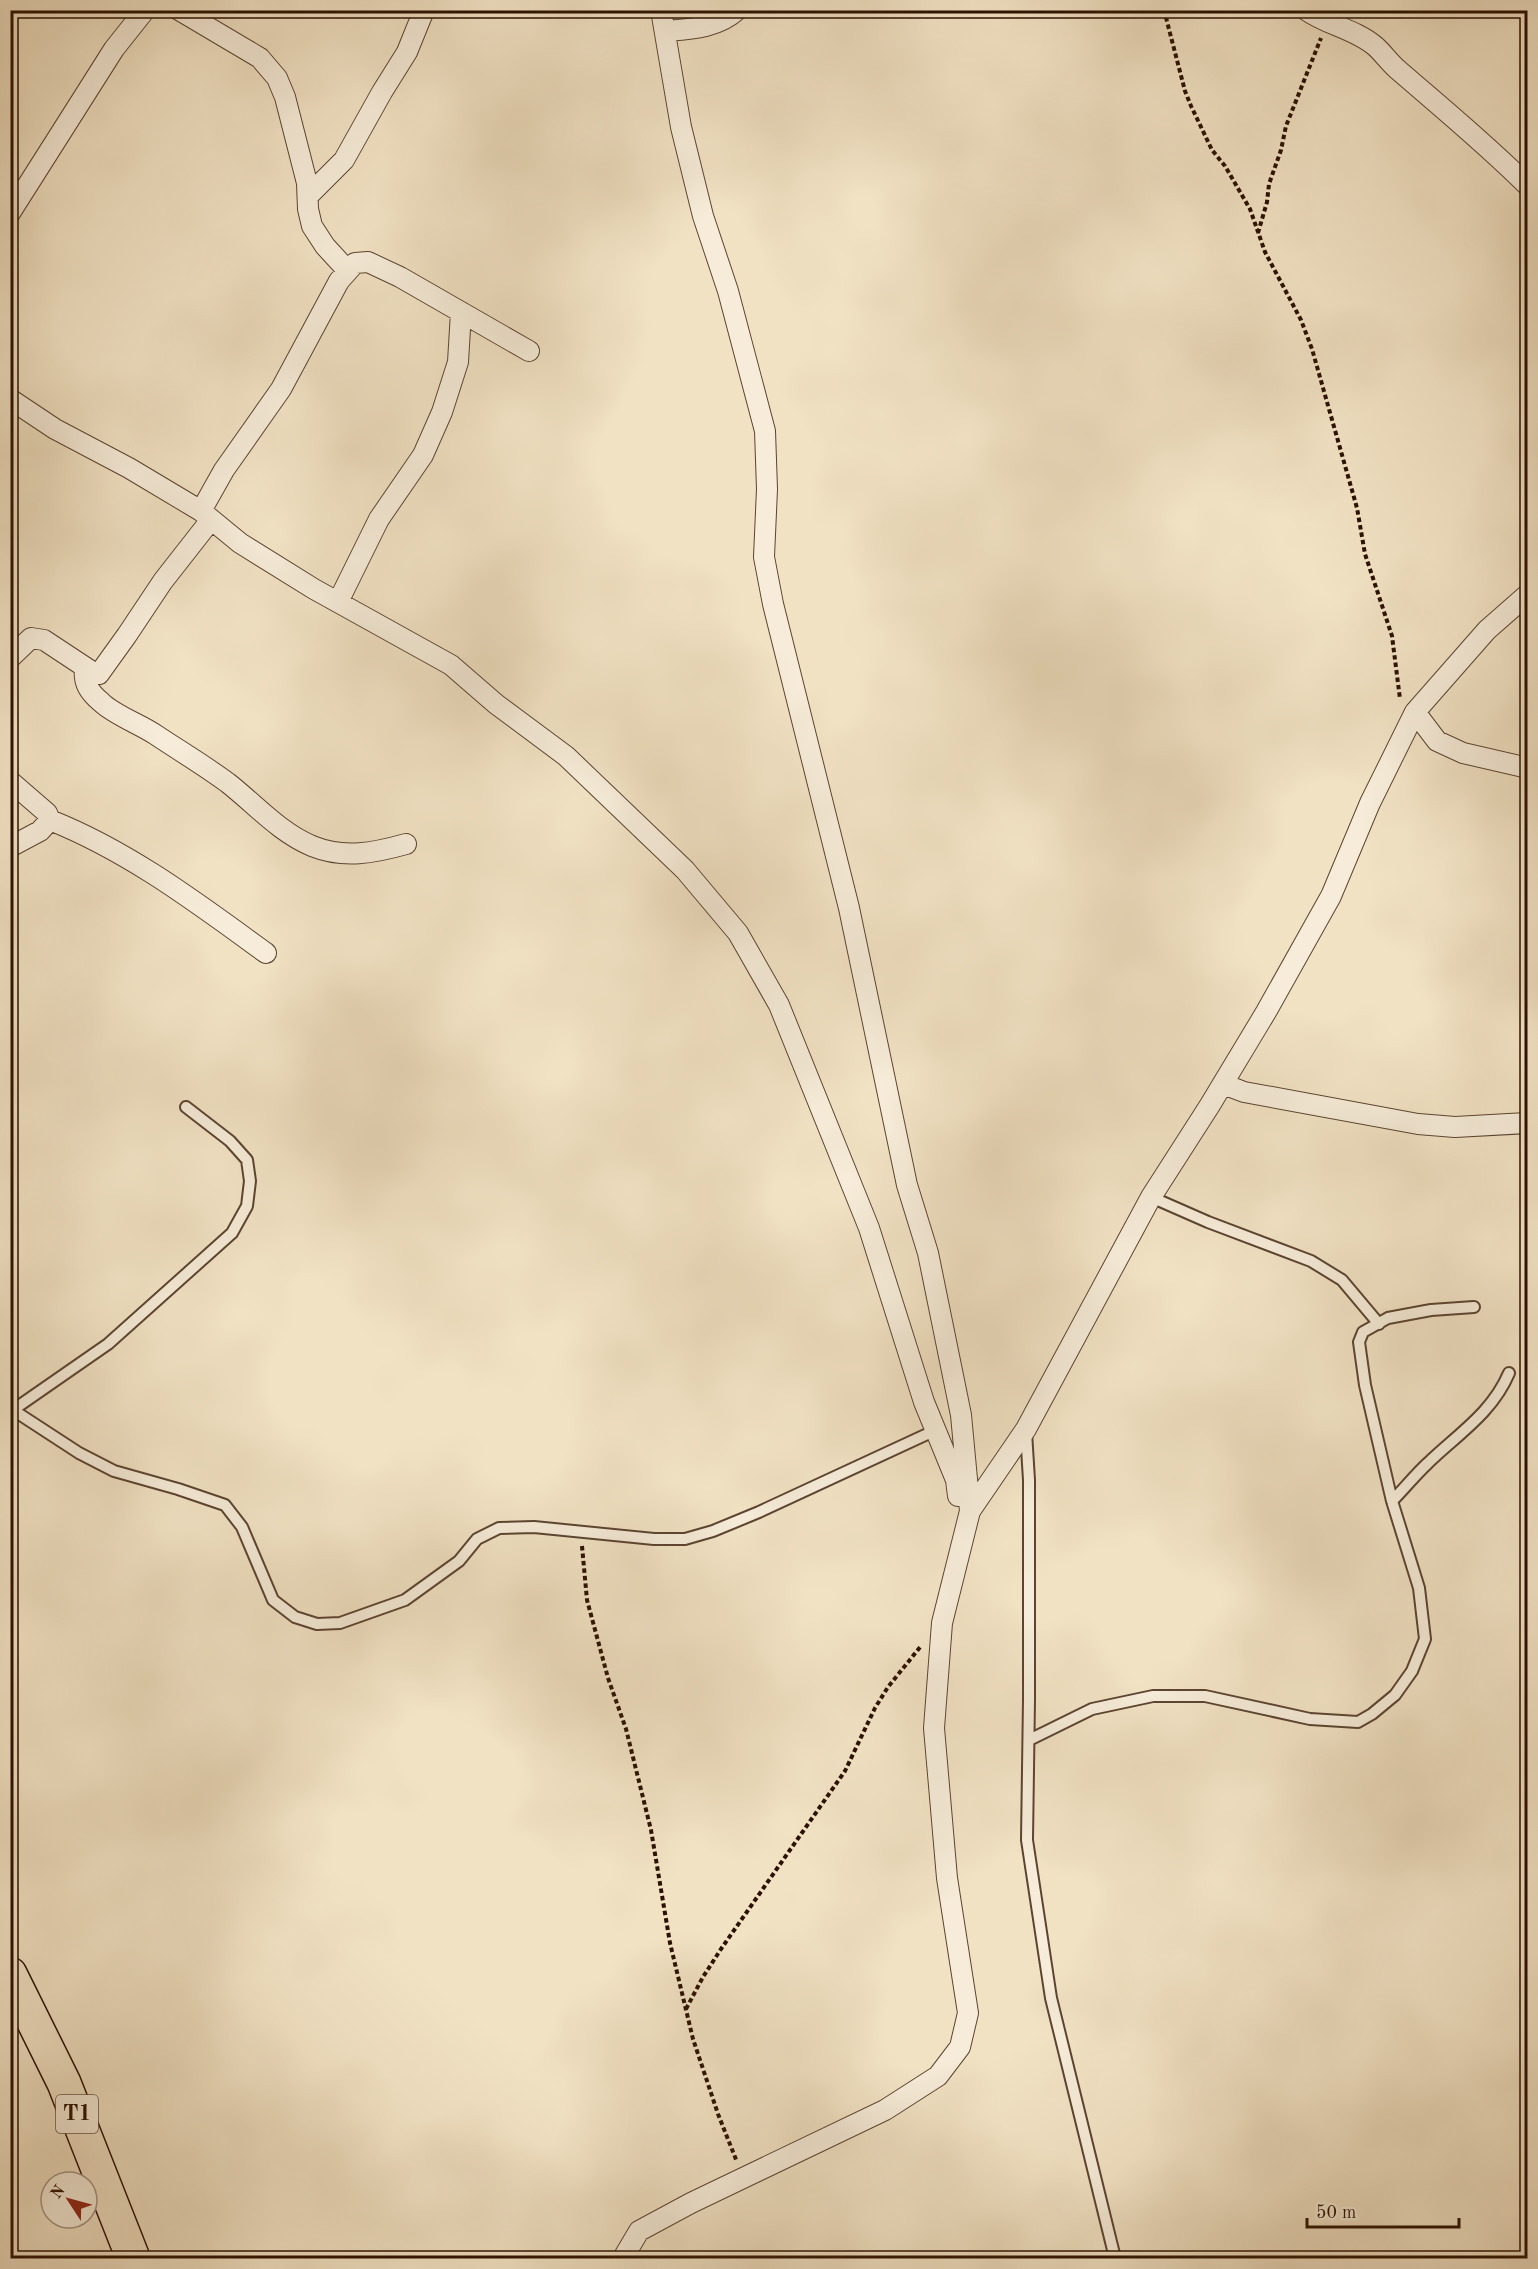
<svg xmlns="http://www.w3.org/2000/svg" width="1538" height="2269" font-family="'Old Standard TT',serif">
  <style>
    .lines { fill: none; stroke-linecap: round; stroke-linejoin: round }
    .service-casing { stroke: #5c4431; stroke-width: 14 }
    .minor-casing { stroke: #5c4431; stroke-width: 22 }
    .trunk-casing { stroke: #2b1000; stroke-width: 36 }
    .path { stroke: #2b1000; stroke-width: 4; stroke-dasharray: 4.5 3; stroke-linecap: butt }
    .service { stroke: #f6ecd9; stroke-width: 10 }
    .minor { stroke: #f6ecd9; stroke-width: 20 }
    .trunk { stroke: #f1e2c4; stroke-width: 33 }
    .labels { text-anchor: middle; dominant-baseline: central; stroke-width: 5; stroke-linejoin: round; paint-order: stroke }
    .shield { fill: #f6ecd9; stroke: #685241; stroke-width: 1.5 }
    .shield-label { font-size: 22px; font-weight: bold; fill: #2b1000 }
  </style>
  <rect width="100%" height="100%" fill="#f1e2c4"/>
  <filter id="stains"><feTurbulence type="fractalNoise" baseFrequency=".00333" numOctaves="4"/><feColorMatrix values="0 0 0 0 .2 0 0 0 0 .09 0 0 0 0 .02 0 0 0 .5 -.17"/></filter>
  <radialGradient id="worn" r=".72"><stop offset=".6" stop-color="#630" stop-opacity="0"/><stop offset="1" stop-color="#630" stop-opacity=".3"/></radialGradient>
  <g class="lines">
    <defs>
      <path id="service" d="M1151,1197L1208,1222L1311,1261L1342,1280L1379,1324
        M13,1410L79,1453L114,1471L178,1489L225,1505L242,1527L273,1600L295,1617L317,1624L340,1623L405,1600L459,1561L477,1539L499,1528L534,1527L654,1539H685L713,1531L759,1512L936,1430
        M10,1412L108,1344L232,1233L247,1206L250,1181L247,1160L230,1141L186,1107
        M1026,1432L1029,1480V1699L1027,1840L1051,1998L1115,2258
        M1392,1501C1404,1489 1415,1475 1428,1463C1458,1434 1492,1413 1509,1373
        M1029,1740L1092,1709L1153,1696H1205L1310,1719L1358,1722L1372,1714L1395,1695L1412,1671L1425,1639L1419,1588L1392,1501L1365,1385L1359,1342L1363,1332L1388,1318L1431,1310L1474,1307"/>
      <path id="minor" d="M179,10L260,58L277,78L285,97L307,183L308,209L312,226L325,246L347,270
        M1306,10C1327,25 1355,29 1375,46C1383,53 1389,62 1397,69C1442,108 1486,144 1528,186
        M665,31C690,29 718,28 737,10
        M308,196L344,160L382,92L407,52L424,10
        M10,213L114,49L145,10
        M10,399L55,429L129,468L201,511L240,543L314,589L451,665L496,704L566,756L685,870L738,933L779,1005L869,1228L924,1402L956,1480L958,1496
        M201,511L224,470L281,389L339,281L355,263L368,262L400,277L529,351
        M338,602L379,519L423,455L442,412L458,362L461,312
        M10,658L31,638L44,640L94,673L99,674L127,635L163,581L210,521
        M85,667C83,683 89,692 101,702C114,715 140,724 156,735C180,751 205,766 228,783C256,805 279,832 312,846C344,859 374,853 406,844
        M1415,712L1437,741L1463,753L1528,768
        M10,781L47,813L50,820L40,831L10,847
        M50,820C130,852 197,903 266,953
        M1223,1084L1244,1092L1418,1124L1455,1127L1528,1123
        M970,1511L1026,1429L1151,1197L1210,1105L1266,1012L1331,896L1370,803L1415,712L1487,630L1528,594
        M623,2258L639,2231L691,2203L885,2110L938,2076L960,2047L968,2013L947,1878L934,1728L942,1623L970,1511L961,1415L928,1253L907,1185L849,908L773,604L764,557L767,489L765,431L728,291L703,216L681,127L661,10"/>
      <path id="trunk" d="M10,1974L64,2083L133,2258"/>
    </defs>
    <use href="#service" class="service-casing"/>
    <use href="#minor" class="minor-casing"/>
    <use href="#trunk" class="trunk-casing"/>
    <path class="path" d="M1164,10L1185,91L1191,106L1212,150L1225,166L1250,209L1265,252L1301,320L1312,349L1357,508L1365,554L1392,636L1400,699
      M1258,233L1267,202L1269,184L1281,150L1286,126L1321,38
      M582,1546L587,1600L608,1678L626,1729L651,1830L670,1943L693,2039L718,2114L737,2162
      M686,2009L703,1977L721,1949L845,1771L875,1708L888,1687L921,1646"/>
    <use href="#service" class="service"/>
    <use href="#minor" class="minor"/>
    <use href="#trunk" class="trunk"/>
  </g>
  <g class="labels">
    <rect class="shield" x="56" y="2095" width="42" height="38" rx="4.5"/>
    <g class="shield-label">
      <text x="77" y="2114">T1</text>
    </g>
  </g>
  <rect width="1538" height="2269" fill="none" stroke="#f1e2c4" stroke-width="36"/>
  <rect x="12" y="12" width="1514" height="2245" fill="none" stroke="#2b1000" stroke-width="3"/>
  <rect x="18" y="18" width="1502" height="2233" fill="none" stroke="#2b1000" stroke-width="1.5"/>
  <g transform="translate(69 2200) rotate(306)"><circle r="28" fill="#f6ecd9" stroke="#a59482" stroke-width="1.5"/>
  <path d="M0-4.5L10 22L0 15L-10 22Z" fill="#8f2418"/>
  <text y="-9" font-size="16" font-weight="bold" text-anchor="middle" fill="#2b1000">N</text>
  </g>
  <path d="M1307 2218v9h152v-9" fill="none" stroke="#2b1000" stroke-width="3"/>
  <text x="1316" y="2218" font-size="18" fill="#2b1000" stroke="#f6ecd9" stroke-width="4.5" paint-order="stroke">50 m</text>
  <rect width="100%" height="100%" filter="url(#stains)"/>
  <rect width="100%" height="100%" fill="url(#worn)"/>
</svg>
